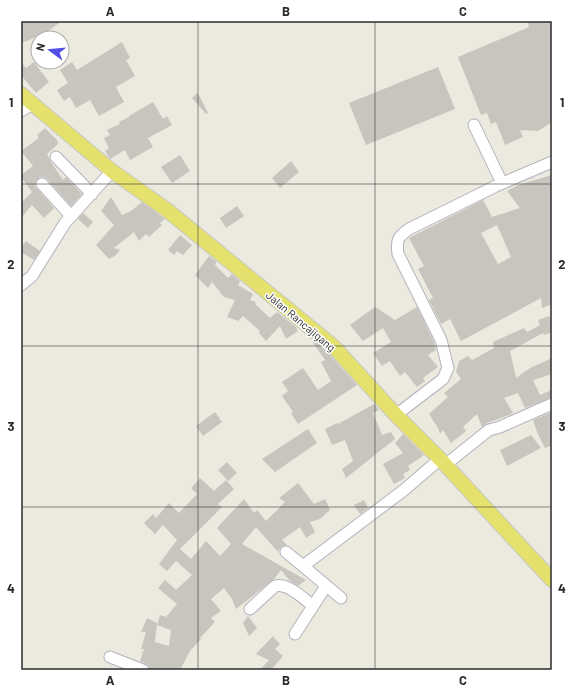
<svg xmlns="http://www.w3.org/2000/svg" width="573" height="691" font-family="Barlow,sans-serif">
  <style>
    .building { fill: #c8c5be; fill-rule: evenodd }
    .lines { fill: none; stroke-linecap: round; stroke-linejoin: round }
    .minor-casing { stroke: #b3b2bd; stroke-width: 13 }
    .major-casing { stroke: #c8c8c8; stroke-width: 16 }
    .minor { stroke: #fff; stroke-width: 11 }
    .major { stroke: #e4e16c; stroke-width: 14 }
    .grid { fill: none; stroke: #2b2b2b; stroke-width: 1; stroke-opacity: 0.55 }
    .labels { text-anchor: middle; dominant-baseline: central; stroke-width: 3; stroke-linejoin: round; paint-order: stroke }
    .street-label { font-size: 11px; fill: #2b2b2b; stroke: #fff }
    .neatline { fill: none; stroke: #2b2b2b; stroke-width: 1.5 }
    .grid-label { font-size: 13px; text-anchor: middle; font-weight: bold; fill: #2b2b2b }
  </style>
  <rect width="100%" height="100%" fill="#ece9df"/>
  <path class="building" d="M21,21H62L44,34L21,43Z
    M527,21H552V122L538,131L520,130L523,137L505,145L496,122L491,124L487,113L481,115L458,57L529,27Z
    M122,42L130,58L126,60L135,76L116,87L124,102L99,116L90,100L76,108L70,97L64,101L57,90L68,83L60,70L72,62L77,70Z
    M21,62L26,68L34,62L49,82L36,93L21,75Z
    M438,67L455,109L366,145L349,103Z
    M197,93L200,97L208,113L206,114L192,98Z
    M153,102L163,119L167,116L172,125L148,138L153,147L130,160L125,150L110,159L105,151L109,148L104,138L110,135L107,130L120,124L119,122L129,117V116Z
    M45,128L57,140L58,144L47,154L51,162L63,180L66,177L82,194L71,206L47,179L44,177H40L36,182L35,186L54,208L44,218L32,205L21,218V203L32,192L21,177V175L33,166L21,151L39,138L37,135Z
    M180,155L190,171L172,183L161,167Z
    M291,161L299,172L280,188L272,178Z
    M552,175V304L542,308L541,298L461,341L450,319L441,324L429,300L433,298L418,269L424,266L409,238L483,200L492,217L520,208L507,191L518,185ZM497,225L511,257L498,264L481,233Z
    M111,197L122,215L131,211L142,202L165,219L160,223L162,225L149,237L146,234L139,241L134,232L114,248L120,250L116,255L109,259L96,245L114,225L101,211Z
    M237,206L244,216L226,228L220,218Z
    M83,213L93,222L88,228L78,219Z
    M180,235L192,245L183,255L177,251L174,255L168,250Z
    M26,241L40,251L34,260L21,252V248Z
    M209,256L217,262L215,265L228,278L232,274L240,281L238,285L253,294L250,300L256,302L255,304L270,318L277,312L296,327L298,331L286,339L280,326L266,341L259,333L260,331L243,316L238,321L227,317L235,300L224,297L212,282L208,288L195,275Z
    M375,307L395,320L417,307L434,342L436,350L428,355L438,367L423,378L425,381L417,387L405,372L400,376L390,361L382,366L373,353L391,342L383,328L363,341L350,325Z
    M549,316L552,322V332L544,335L543,333L510,351L516,378L530,368L552,358V374L533,380L540,395L552,390V397L525,408L518,393L504,398L513,413L509,415L487,423L482,427L477,414L463,427L466,431L451,443L443,430L440,434L438,428L429,414L448,397L444,393L461,379L456,372L459,361L468,356L472,360L494,348L493,342L524,328L527,332L540,325L538,320Z
    M313,340L328,353L357,385L298,424L291,413L293,412L282,396L288,391L282,382L303,368L318,390L331,381L321,362L325,360L312,341Z
    M374,404L379,410L373,413L382,435L391,432L395,439L346,478L342,469L353,461L345,440L332,445L325,429L337,423L338,424Z
    M215,412L222,422L203,436L196,426Z
    M552,412V445L545,448L537,432L533,420Z
    M308,429L317,443L275,472L262,459Z
    M403,434L424,455L408,466L410,470L403,474L405,478L394,484L383,464L403,453L395,443Z
    M531,435L541,448L507,466L500,450Z
    M227,462L237,473L228,481L218,470Z
    M200,478L214,491L226,480L234,489L218,504L222,507L180,549L191,559L206,541L220,556L231,544L217,528L244,499L254,513L257,510L266,521L285,502L279,498L298,483L314,504L325,499L330,510L320,519L310,522L315,532L306,538L300,527L282,540L287,545L281,547L278,552L256,527L242,544L306,580L298,586L290,581L281,570L274,579L236,609L232,599L224,588L211,599L221,611L211,618L215,622L200,638L201,639L190,651L180,670H150L148,665L140,661L144,649H141L146,632H141L147,618L157,623L155,642L169,646L171,630L157,625L160,615L166,617L177,604L158,588L165,580L176,590L192,575L176,561L167,571L159,564L177,540L163,525L155,534L144,523L153,514L156,518L169,503L179,513L197,494L191,488Z
    M364,500L368,508L360,514L354,505Z
    M248,616L257,628L249,636L243,623Z
    M273,636L280,644L275,649L283,656L271,670H260L269,660L256,654Z"/>
  <g class="lines">
    <defs>
      <path id="minor" d="M21,111L33,104
        M474,125L502,183
        M56,157L92,194
        M42,184L71,216
        M21,285L32,276L65,223L112,171
        M396,415L443,379L448,368L441,340L398,254C396,240 398,237 409,229L496,186L552,162
        M445,465L489,430L500,427L552,404
        M286,552L303,566L404,490L440,459
        M303,566L341,598
        M250,609L275,586C288,583 303,598 313,606
        M295,634L326,586
        M110,657L143,670"/>
      <path id="major" d="M21,94L112,171L167,210L334,347L396,415L440,459L552,580"/>
    </defs>
    <use href="#minor" class="minor-casing"/>
    <use href="#major" class="major-casing"/>
    <use href="#minor" class="minor"/>
    <use href="#major" class="major"/>
  </g>
  <path class="grid" d="M198,21V670M375,21V670M21,184H552M21,346H552M21,507H552"/>
  <g class="labels">
    <g class="street-label">
      <text transform="translate(301 321) rotate(40)">Jalan Rancajigang</text>
    </g>
  </g>
  <rect width="573" height="691" fill="none" stroke="#ffffff" stroke-width="44"/>
  <g transform="translate(50 50) rotate(286)"><circle r="19" fill="#ffffff" stroke="#aaaaaa"/>
  <path d="M0-3L7 15L0 10L-7 15Z" fill="#524fe9"/>
  <text y="-6" font-size="11" font-weight="bold" text-anchor="middle" fill="#2b2b2b">N</text>
  </g>
  <rect x="22" y="22" width="529" height="647" class="neatline"/>
  <g class="grid-label">
    <text x="110" y="16">A</text>
    <text x="286" y="16">B</text>
    <text x="463" y="16">C</text>
    <text x="11" y="107">1</text>
    <text x="562" y="107">1</text>
    <text x="11" y="269">2</text>
    <text x="562" y="269">2</text>
    <text x="11" y="431">3</text>
    <text x="562" y="431">3</text>
    <text x="11" y="593">4</text>
    <text x="562" y="593">4</text>
    <text x="110" y="685">A</text>
    <text x="286" y="685">B</text>
    <text x="463" y="685">C</text>
  </g>
</svg>
